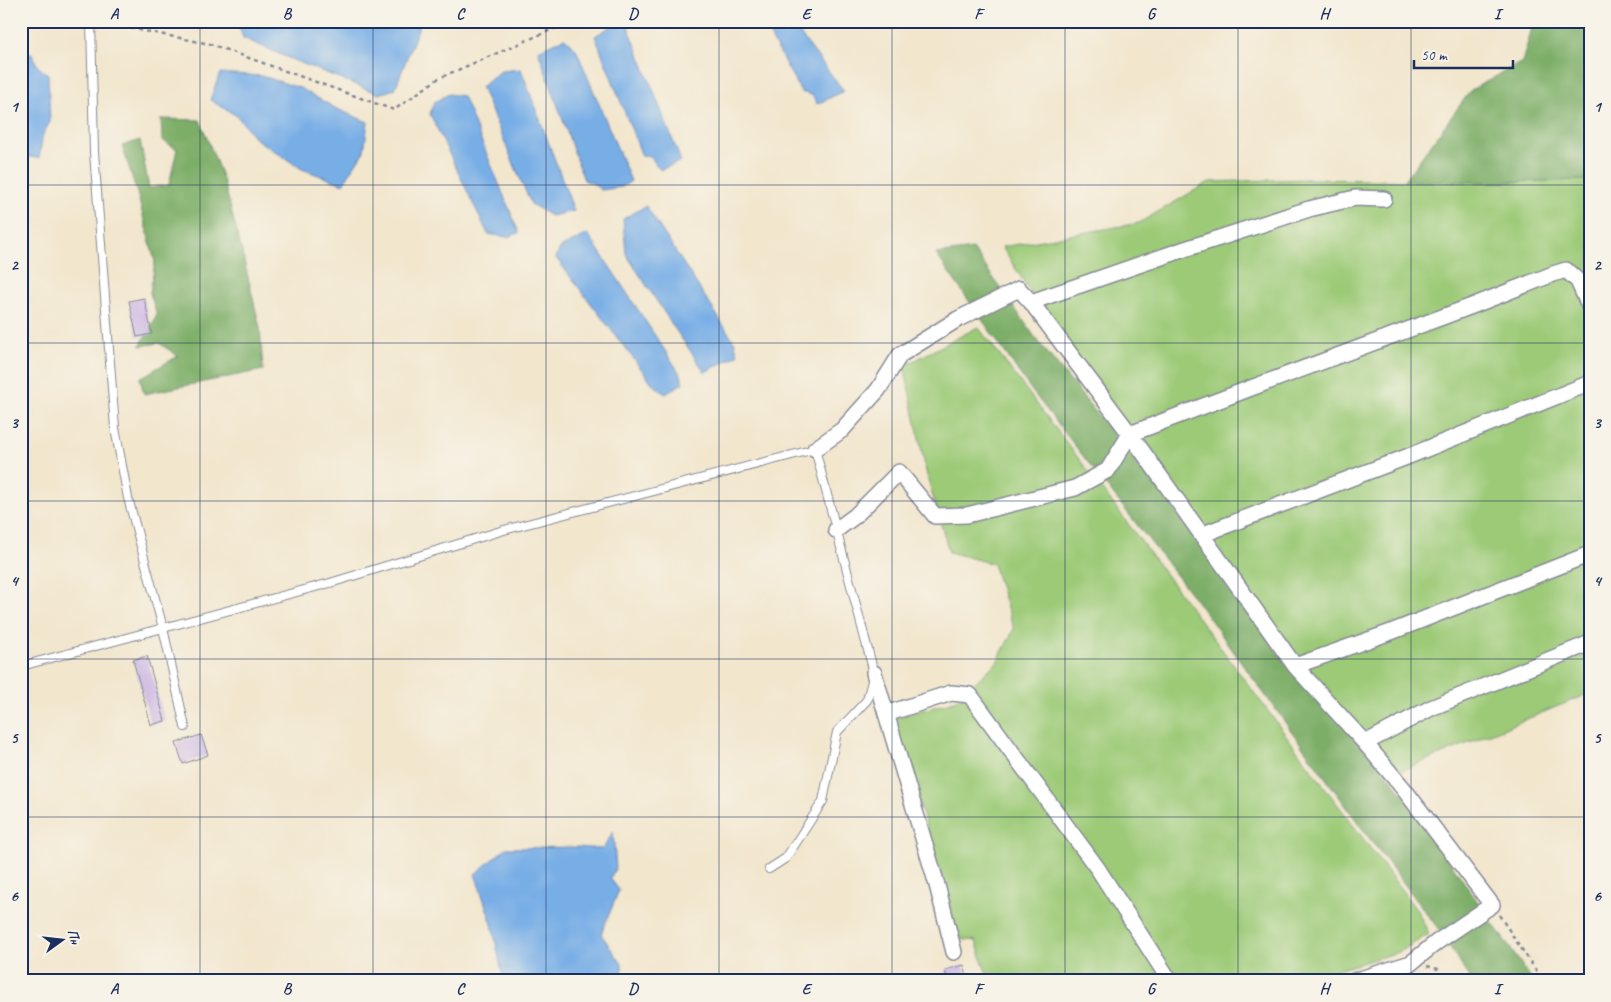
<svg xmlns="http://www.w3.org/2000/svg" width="1611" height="1002" font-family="Caveat,sans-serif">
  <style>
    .green { fill: #9cca77; stroke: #5c7c6a }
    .forest { fill: #7dae68; stroke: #4c6e63 }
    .water { fill: #78aee6; stroke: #4a6ea2 }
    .building { fill: #ccb8e3 }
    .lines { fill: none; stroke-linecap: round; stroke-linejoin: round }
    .service-casing { stroke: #868a96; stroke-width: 10 }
    .minor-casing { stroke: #868a96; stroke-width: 18 }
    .path { stroke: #868a96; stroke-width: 2.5; stroke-dasharray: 4 4; stroke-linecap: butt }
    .service { stroke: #fff; stroke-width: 8 }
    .minor { stroke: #fff; stroke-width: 15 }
    .grid { fill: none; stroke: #1b2f5e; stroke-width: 1; stroke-opacity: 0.55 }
    .neatline { fill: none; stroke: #1b2f5e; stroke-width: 2 }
    .grid-label { font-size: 16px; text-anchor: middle; font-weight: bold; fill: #1b2f5e }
  </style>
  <rect width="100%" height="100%" fill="#f7f3e8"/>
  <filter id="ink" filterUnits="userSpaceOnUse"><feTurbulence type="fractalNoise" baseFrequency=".02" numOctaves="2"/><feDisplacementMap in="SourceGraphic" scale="10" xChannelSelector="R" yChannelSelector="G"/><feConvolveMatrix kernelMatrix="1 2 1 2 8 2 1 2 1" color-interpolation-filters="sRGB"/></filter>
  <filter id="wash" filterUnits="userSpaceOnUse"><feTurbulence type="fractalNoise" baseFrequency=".0096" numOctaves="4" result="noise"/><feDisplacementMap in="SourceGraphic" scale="20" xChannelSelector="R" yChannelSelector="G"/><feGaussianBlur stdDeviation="1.12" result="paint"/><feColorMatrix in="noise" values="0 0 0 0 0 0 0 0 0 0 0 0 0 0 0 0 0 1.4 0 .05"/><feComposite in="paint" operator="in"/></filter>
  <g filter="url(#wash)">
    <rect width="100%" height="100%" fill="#f2e6cd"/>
    <path class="green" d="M1307,179L1499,182L1590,180V693L1398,772L1300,668L1039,306L1002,247L1139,223L1209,182Z
      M978,327L1102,489L1418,912L1429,934L1399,952L1299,981H989L976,941L960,939L894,718L955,701L997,662L1014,629L993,564L949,552L927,476L904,366Z"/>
    <path class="forest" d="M1534,21H1590V180L1499,182L1404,181L1471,90L1522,62Z
      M161,119L200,120L223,179L242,252L260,328L263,370L144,394L140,378L178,356L159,343L140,346L157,315L150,293L155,262L136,189L122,146L140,140L149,188L169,185L177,149L162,140Z
      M973,249L1037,340L1163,495L1278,653L1395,783L1533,981H1471L1440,931L1367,835L1196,600L1032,391L936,254Z"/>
    <path class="water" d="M237,21H421L395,89L379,94L293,60L243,38Z
      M620,21H626L681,161L660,170L650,156H642L595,36Z
      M762,21H790L844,91L817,104L812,95L801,92Z
      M565,38L576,49L631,181L622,187L601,190L592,183L584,180L538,50Z
      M32,54L38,67L48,74L50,122L43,134L39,158L21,156V56Z
      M521,69L574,211L551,216L531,204L481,87L501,71Z
      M220,73L262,76L300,88L335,108L368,122L364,151L343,184L302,169L256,139L237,116L210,100Z
      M449,94L463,96L519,233L507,237L488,234L430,114L434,102Z
      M646,206L735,343L738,355L705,372L675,329L626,254L623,219Z
      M588,234L681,375L683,383L665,394L652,383L556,258L560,248Z
      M613,832L616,868L610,878L619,890L601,934L622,964L623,981H506L502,973L492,924L475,874L506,848L578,847L603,849Z"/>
    <g id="blocks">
      <path class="building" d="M144,298L152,334L137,337L129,301Z
        M147,656L165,721L151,725L133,660Z
        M201,735L208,755L183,764L176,743Z
        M964,965L968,981H948L945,970Z"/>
    </g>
  </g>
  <g filter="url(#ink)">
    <use href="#blocks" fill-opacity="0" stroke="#868a96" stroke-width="1"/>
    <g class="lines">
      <defs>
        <path id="service" d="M91,21L94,152L115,428L128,498L163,628L330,583L504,530L815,449L874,673L867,700L837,732L823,801L786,858L769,869
          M29,664L163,628L185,727"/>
        <path id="minor" d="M1031,302L1185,249L1309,209L1355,198L1384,199
          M815,449L842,430L878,390L900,355L958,319L1019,289L1031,302L1130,434L1295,666L1365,743L1403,788L1492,905L1437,942L1411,963L1354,981
          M836,530L855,516L899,472L935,516L967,515L1075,488L1108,470L1130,434L1251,388L1472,306L1553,274L1566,270L1578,281L1590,308
          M1201,535L1404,458L1590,383
          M1295,666L1391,632L1590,554
          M874,673L937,885L954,952
          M886,714L951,693L970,695L1098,869L1170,981
          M1365,743L1431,708L1590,643"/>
      </defs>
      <use href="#service" class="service-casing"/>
      <use href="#minor" class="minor-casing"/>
      <path class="path" d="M99,22L210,44L394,110L439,78L572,21
        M1499,915L1543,981
        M1427,966L1438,969L1445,981"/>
      <use href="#service" class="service"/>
      <use href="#minor" class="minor"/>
    </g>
  </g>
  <path class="grid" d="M200,21V981M373,21V981M546,21V981M719,21V981M892,21V981M1065,21V981M1238,21V981M1411,21V981M21,185H1590M21,343H1590M21,501H1590M21,659H1590M21,817H1590"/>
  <rect width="1611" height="1002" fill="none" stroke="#f7f3e8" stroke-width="55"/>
  <g transform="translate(62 940) rotate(75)" stroke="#f7f3e8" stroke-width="4" paint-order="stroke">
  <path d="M0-4L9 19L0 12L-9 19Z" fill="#1b2f5e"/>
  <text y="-8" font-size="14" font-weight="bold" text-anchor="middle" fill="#1b2f5e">Пн</text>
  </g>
  <path d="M1414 60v8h99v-8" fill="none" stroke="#1b2f5e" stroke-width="2.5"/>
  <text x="1421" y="60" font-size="15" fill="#1b2f5e" stroke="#f7f3e8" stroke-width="4" paint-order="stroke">50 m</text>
  <rect x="28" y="28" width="1556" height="946" class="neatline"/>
  <g class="grid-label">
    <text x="114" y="19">A</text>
    <text x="287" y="19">B</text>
    <text x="460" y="19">C</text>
    <text x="633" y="19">D</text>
    <text x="806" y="19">E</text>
    <text x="978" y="19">F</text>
    <text x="1151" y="19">G</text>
    <text x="1324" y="19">H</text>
    <text x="1497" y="19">I</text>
    <text x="14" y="112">1</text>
    <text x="1597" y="112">1</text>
    <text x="14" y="270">2</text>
    <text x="1597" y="270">2</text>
    <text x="14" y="428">3</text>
    <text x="1597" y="428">3</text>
    <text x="14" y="586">4</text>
    <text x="1597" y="586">4</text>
    <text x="14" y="743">5</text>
    <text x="1597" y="743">5</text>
    <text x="14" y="901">6</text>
    <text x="1597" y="901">6</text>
    <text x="114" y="994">A</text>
    <text x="287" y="994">B</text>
    <text x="460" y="994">C</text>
    <text x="633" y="994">D</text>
    <text x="806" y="994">E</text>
    <text x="978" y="994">F</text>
    <text x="1151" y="994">G</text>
    <text x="1324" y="994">H</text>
    <text x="1497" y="994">I</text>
  </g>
</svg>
